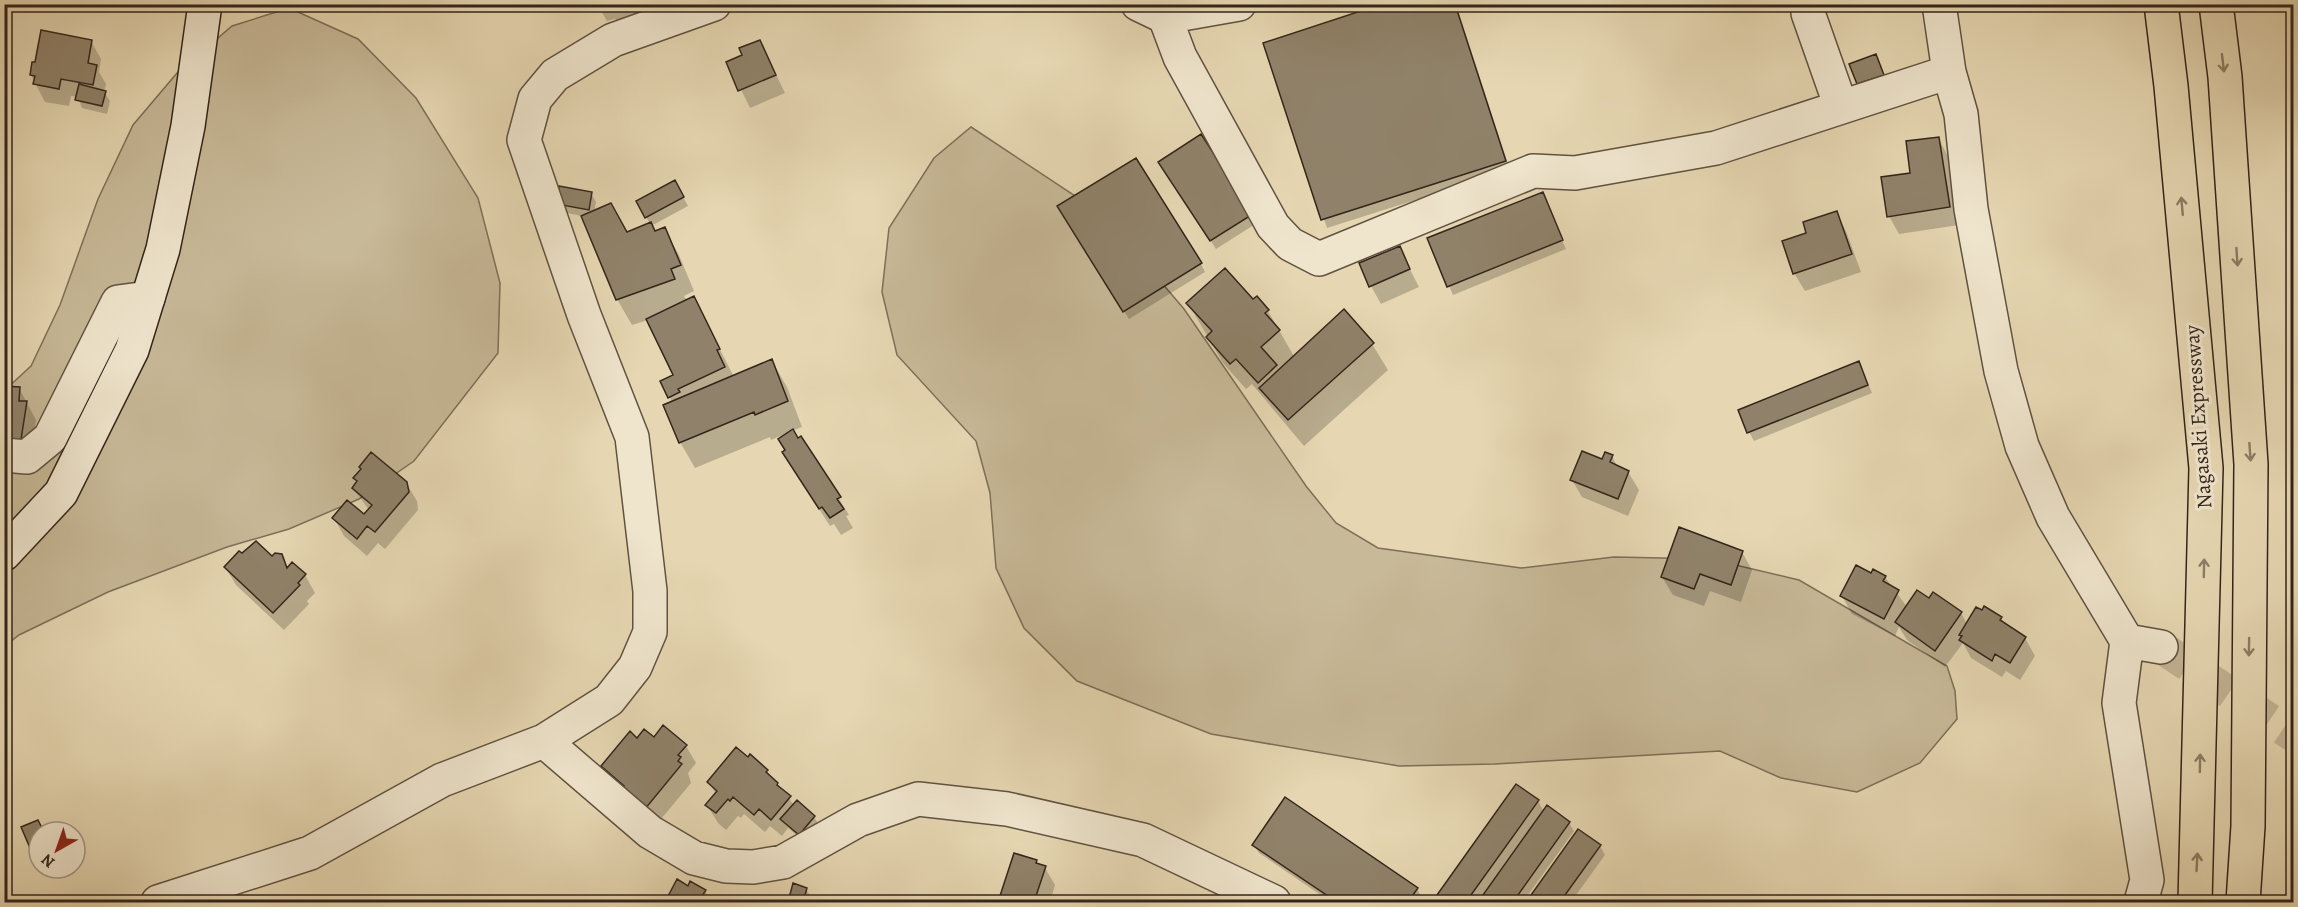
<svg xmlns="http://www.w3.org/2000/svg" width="2298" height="907" font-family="Alegreya,serif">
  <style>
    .green { fill: #c8b998; stroke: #7e6f5a; stroke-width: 1.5 }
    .shadow { fill: #0003 }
    .building { fill: #90826a; stroke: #33251b; stroke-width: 1.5 }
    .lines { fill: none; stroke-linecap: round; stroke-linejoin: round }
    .street-tunnel { stroke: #c2b394; stroke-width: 33; stroke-dasharray: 33 16; stroke-linecap: butt }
    .street-casing { stroke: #605241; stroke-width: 36 }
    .secondary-casing { stroke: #33251b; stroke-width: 36 }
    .highway-casing { stroke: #33251b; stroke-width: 36 }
    .street { stroke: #efe5cd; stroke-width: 33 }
    .secondary { stroke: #efe5cd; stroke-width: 33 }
    .highway { stroke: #e6d7b2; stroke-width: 33 }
    .oneway { stroke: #8c7e66 }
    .labels { text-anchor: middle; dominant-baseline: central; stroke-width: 6; stroke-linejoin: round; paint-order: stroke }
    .street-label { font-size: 21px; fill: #33251b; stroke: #efe5cd }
  </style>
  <rect width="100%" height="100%" fill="#e6d7b2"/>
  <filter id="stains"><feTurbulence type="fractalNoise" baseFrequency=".00333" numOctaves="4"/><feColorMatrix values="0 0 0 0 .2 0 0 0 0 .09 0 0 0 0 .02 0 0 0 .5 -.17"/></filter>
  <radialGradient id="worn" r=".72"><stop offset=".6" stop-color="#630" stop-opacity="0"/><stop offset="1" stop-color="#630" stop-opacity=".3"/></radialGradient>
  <path class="green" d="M289,8L358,39L416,98L478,198L500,283L498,353L414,461L359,499L289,529L227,547L108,592L19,635L5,646V390L31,366L60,305L98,199L133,125L177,73L232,26Z
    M971,127L1104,215L1184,309L1306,486L1336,523L1378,548L1521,568L1614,557L1710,559L1799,580L1947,666L1955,691L1957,719L1920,763L1857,792L1781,778L1720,751L1495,764L1399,766L1211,734L1077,681L1024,628L996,568L990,493L976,441L897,355L882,292L889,228L934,158Z"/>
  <path class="shadow" d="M597,4H675L622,25L615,19L607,21Z
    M1251,4H1278L1254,10Z
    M1387,4H1456L1510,170L1327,228L1265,44Z
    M91,41L101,59L99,72L106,84L104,92L110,101L107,114L82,108L78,97L71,96L69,106L45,102L31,75Z
    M760,42L785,93L750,108L728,63L744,56Z
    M1875,56L1887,83L1863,92L1851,65Z
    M1201,136L1257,223L1216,249L1165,171Z
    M1938,138L1948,156L1959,225L1899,234L1889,216L1912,174Z
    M675,182L688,206L651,226L655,232L664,229L679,255L694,291L684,296L687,301L694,298L734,377L772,361L787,387L802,427L792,431L798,440L801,438L849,515L846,516L853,528L841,535L834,524L830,526L794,470L787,451L785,434L771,440L770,437L695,468L680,442L670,397L675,376L648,320L632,325L617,299L582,216L562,212L557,204L591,193L596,202L594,212L627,233L650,224L638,202Z
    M1542,194L1566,249L1453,295L1429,239Z
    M1836,213L1846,231L1861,272L1805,291L1794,273L1808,234Z
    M1064,215L1201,264L1205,272L1129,319Z
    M1399,248L1419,287L1381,304L1371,286Z
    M1253,301L1268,311L1295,358L1372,344L1388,370L1304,446L1252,384L1246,389L1223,363L1188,303Z
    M1863,371L1872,393L1754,441L1749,432Z
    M19,388L36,420L30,463L4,462Z
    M1612,456L1618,468L1628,472L1639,490L1628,516L1582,497L1572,480Z
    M355,478L406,483L417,501L418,510L385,549L378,543L367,556L344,536L334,518L364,516L369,510L353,488L358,483Z
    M1742,552L1752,570L1741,602L1710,591L1704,606L1673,595L1662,577Z
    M281,556L288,568L305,575L315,593L307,601L309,604L284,630L236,585L226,568Z
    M1871,575L1885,577L1907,607L1929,601L1961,613L1967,624L2001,618L2005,625L2025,638L2035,656L2020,680L2006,671L2002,677L1971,658L1963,643L1945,667L1907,640L1899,627L1895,636L1852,614L1842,596Z
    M654,739L686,746L696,763L688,773L691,783L656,825L613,784L602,767L638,740Z
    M767,771L794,805L814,817L819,825L805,842L788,828L782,836L770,826L765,832L744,814L741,818L738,816L726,830L718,823L707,805L716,794L709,782Z
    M1516,786L1538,801L1544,812L1569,823L1574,831L1523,902H1434Z
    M38,822L43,832H39V863L34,854Z
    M1578,831L1600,846L1605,855L1571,902H1528Z
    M1254,845L1417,889L1422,898L1418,902H1331L1259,853Z
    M1015,855L1036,861L1038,865L1045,868L1055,885L1050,902H999Z
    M678,881L689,888L705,891L711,902H667Z
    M795,885L806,889L811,898L810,902H790Z"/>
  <path class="building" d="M1382,4H1455L1506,161L1321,220L1263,43Z
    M41,30L92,40L88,63L97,65L93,85L61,79L59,89L33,84L35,76L30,75L32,62H35Z
    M760,40L776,75L738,91L726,62L742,55L739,48Z
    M1876,54L1884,75L1857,84L1849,64Z
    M79,84L106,91L102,106L75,100Z
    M1201,134L1253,214L1210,241L1158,162Z
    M1939,137L1950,207L1887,217L1881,177L1910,173L1906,141Z
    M1136,158L1202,263L1123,312L1057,206Z
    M675,180L684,197L645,218L636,201Z
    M559,186L592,192L589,210L556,204Z
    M1543,192L1563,240L1447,287L1427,238Z
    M611,203L627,232L651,222L655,231L665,227L681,265L671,269L675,279L616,300L581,216Z
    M1837,211L1852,254L1793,274L1782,241L1806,233L1803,222Z
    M1400,246L1410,269L1369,287L1359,263Z
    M1225,268L1253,299L1257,296L1269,310L1265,313L1280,330L1261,347L1277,365L1258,383L1236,359L1230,364L1206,337L1212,331L1186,303Z
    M694,296L720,349L717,350L725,367L678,389L680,392L668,398L660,381L673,375L646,319Z
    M1344,309L1374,343L1288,420L1259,388Z
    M772,359L788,401L755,415L754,412L679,443L663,405Z
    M1859,361L1868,385L1747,433L1738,410Z
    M4,386L20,387L19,401H27L20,446L4,445Z
    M793,429L798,438L801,436L841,497L837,499L844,509L830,518L822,507L819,509L782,452L785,450L778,439Z
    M1582,451L1602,459L1605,452L1613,455L1610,462L1629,471L1618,499L1570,480Z
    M371,452L407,482L409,492L375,532L367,526L357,539L332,518L347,500L364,514L372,505L352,488L357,481L353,478L361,469L359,467Z
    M1679,527L1743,551L1731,585L1700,574L1694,589L1661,577Z
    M256,541L272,556L275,553L282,554L287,568L292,562L306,574L298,583L300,585L273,613L224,567L239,551L242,553Z
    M1856,565L1871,573L1873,569L1886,576L1883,581L1899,590L1884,619L1840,596Z
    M1917,590L1929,598L1933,592L1962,612L1935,651L1895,622Z
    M1984,606L2002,617L2000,620L2026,637L2010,663L1995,654L1992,661L1959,640L1962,636L1959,635L1976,607L1982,610Z
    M663,725L687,745L678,755L681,757L678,761L682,764L645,809L622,789L624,786L601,766L630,731L637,738L644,729L654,737Z
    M736,747L748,757L750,754L768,770L766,772L778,783L777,785L791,796L771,820L759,809L754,815L733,797L730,801L728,799L716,813L705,805L717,791L707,782Z
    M1516,784L1539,800L1466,902H1432Z
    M1285,797L1418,888L1408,902H1337L1252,845Z
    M797,800L815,816L799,835L780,819Z
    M1547,805L1570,822L1513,902H1478Z
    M38,820L44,832H39V852L33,855L21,827Z
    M1578,829L1601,845L1560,902H1526Z
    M1014,853L1037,860L1036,863L1046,866L1034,902H998Z
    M677,879L688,886L690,881L706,890L702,896L714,902H665Z
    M793,883L807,888L803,902H788Z"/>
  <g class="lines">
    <path class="street-tunnel" d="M2161,647L2294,736"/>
    <defs>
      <path id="street" d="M1138,4L1165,17L1239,4
        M1939,4L1949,72L1961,114L1971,209L2001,371L2022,446L2053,517L2127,641L2119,703L2147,880L2141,902
        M1808,13L1841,107
        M1165,17L1180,57L1273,226L1290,244L1319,259L1533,171L1575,173L1716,148L1949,72
        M4,455L27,457L50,438L118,302L148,298
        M2127,641L2161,647
        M544,741L650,832L694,858L726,866L753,867L783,862L858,820L918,799L1007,809L1143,840L1274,902
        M158,902L310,853L442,780L544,741L609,700L635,667L650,632V591L632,437L584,315L524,140L535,99L555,75L613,40L714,4"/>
      <path id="secondary" d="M4,554L61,493L132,350L163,249L188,126L205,4"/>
      <path id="highway" d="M2161,4L2171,86L2206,468L2195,902
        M2216,4L2225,77L2251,464L2248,826L2243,902"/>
    </defs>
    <use href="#street" class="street-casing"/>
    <use href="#secondary" class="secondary-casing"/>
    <use href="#highway" class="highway-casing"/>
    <use href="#street" class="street"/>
    <use href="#secondary" class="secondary"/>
    <use href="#highway" class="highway"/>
  </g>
  <defs><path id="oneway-shaft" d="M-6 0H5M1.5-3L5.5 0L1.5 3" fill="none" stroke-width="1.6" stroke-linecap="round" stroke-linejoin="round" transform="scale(1.5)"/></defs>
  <g class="oneway">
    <use href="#oneway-shaft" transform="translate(2223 63) rotate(83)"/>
    <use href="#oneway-shaft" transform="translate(2182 206) rotate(-95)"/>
    <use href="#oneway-shaft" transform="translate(2237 257) rotate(86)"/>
    <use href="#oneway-shaft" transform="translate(2250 452) rotate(86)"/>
    <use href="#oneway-shaft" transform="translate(2204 568) rotate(-89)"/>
    <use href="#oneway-shaft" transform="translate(2249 647) rotate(91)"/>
    <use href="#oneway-shaft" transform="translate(2200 763) rotate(-89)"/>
    <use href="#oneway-shaft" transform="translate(2197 862) rotate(-87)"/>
  </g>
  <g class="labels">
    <g class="street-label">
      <text transform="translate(2198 417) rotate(-94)">Nagasaki Expressway</text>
    </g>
  </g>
  <rect width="2298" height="907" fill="none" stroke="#e6d7b2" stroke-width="24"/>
  <rect x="6" y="6" width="2286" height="895" fill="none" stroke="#33251b" stroke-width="3"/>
  <rect x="12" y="12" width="2274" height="883" fill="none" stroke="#33251b" stroke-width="1.5"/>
  <g transform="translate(57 850) rotate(220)"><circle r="28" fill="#efe5cd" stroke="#a49886" stroke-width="1.5"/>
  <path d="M0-4.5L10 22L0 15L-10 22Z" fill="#8f2418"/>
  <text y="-9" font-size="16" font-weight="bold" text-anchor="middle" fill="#33251b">N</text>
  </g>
  <rect width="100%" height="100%" filter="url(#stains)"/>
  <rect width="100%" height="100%" fill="url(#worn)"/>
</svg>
